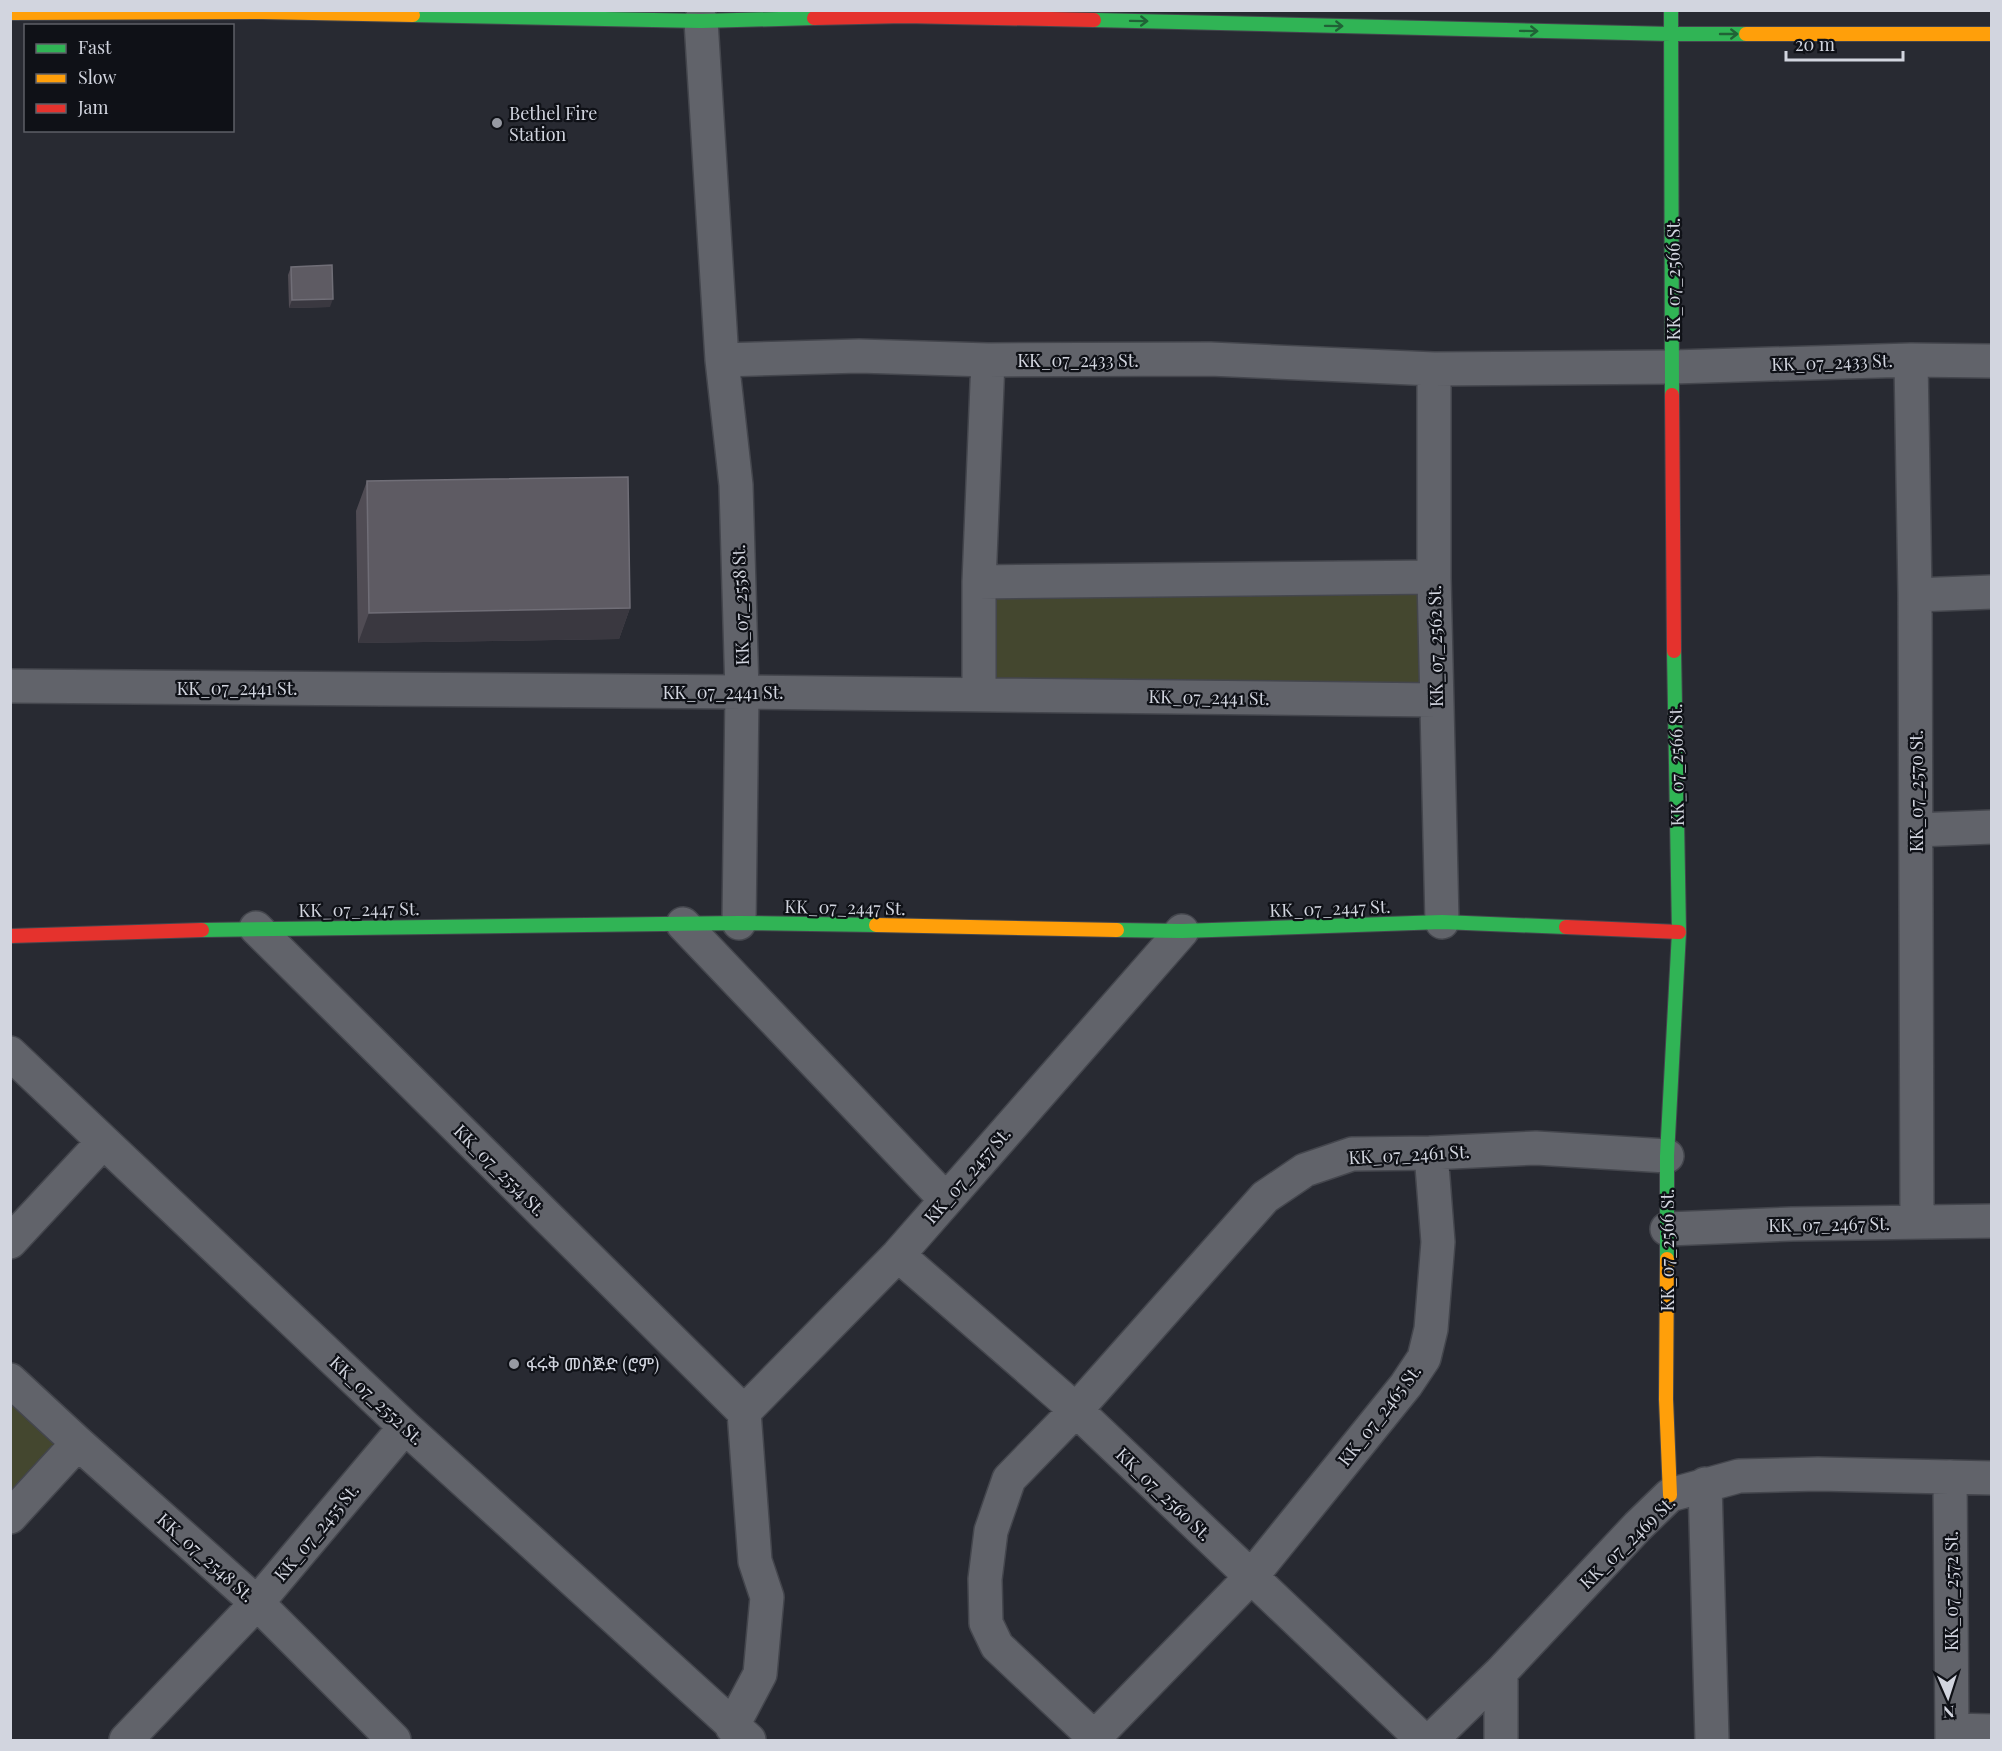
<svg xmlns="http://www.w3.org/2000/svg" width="2002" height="1751" font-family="'Playfair Display','Noto Sans Ethiopic',serif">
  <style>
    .green { fill: #44472f }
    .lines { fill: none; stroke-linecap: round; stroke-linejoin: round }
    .street-casing { stroke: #44464d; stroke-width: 36 }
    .fast-casing { stroke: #44464d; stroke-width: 16 }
    .slow-casing { stroke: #44464d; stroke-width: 16 }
    .jam-casing { stroke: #44464d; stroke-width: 16 }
    .street { stroke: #61636a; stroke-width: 33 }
    .fast { stroke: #30b455; stroke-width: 14 }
    .slow { stroke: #ff9f0a; stroke-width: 14 }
    .jam { stroke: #e5322d; stroke-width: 14 }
    .wall { fill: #504c54 }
    .shaded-wall { fill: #3a3840 }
    .building { fill: #5e5b63; stroke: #706e77; stroke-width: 1.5 }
    .oneway { stroke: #206236 }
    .poi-dot { fill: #9699a2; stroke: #0f1117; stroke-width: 2 }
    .labels { text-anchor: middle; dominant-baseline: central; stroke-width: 4.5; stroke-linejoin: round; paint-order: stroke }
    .poi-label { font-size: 18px; fill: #d2d5df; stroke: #0f1117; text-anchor: start }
    .street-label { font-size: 18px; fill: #d2d5df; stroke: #0f1117 }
  </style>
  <rect width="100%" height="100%" fill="#282a32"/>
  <path class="green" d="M1434,577L1436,700L979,694V582Z
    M10,1380L78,1443L10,1517Z"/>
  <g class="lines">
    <defs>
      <path id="street" d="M701,21L722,360L736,485L742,692L739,923
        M722,360L859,356L988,360L1210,359L1434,369L1673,367L1911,360L1992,361
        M1911,360L1915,595L1917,1222
        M1434,369V577L1442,922
        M979,582L1434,577
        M1915,595L1992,592
        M10,686L742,692L1436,700
        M979,694V582L988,360
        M1916,830L1992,827
        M683,924L946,1200
        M256,928L744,1412
        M10,1053L405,1427L749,1740
        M1667,1229L1792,1224L1992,1221
        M10,1242L103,1142
        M898,1255L1076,1410L1423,1740
        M10,1380L78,1443L257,1603L394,1740
        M744,1412L898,1255L1182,931
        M1950,1477L1952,1740
        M1705,1484L1712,1740
        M10,1517L78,1443
        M1501,1672V1740
        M732,1727L760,1674L767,1597L755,1561L744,1412
        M1952,1730L1992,1731
        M1094,1738L1251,1577L1406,1385L1424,1358L1431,1329L1438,1242L1431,1153
        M126,1740L257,1603L405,1427
        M1097,1740L997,1646L986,1623L985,1579L991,1531L1009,1479L1076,1410L1265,1197L1305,1170L1352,1154L1431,1153L1536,1148L1667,1156
        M1431,1740L1501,1672L1638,1526L1670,1495L1739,1476L1818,1474L1992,1478"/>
      <path id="fast" d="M1671,10L1672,395
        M413,15L701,21L814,18
        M1094,20L1671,34H1746
        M202,930L739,923L876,925
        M1117,930L1182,931L1442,922L1566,927
        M1667,1259V1156L1679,932L1674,651"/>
      <path id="slow" d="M10,13L262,12L413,15
        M1746,34H1992
        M876,925L1117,930
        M1667,1259L1666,1399L1670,1495"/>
      <path id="jam" d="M814,18L905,16L1094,20
        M1672,395L1674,651
        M1566,927L1679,932
        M10,936L202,930"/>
    </defs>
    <use href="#street" class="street-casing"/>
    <use href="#fast" class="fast-casing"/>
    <use href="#slow" class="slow-casing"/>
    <use href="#jam" class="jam-casing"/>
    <use href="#street" class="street"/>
    <use href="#fast" class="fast"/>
    <use href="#slow" class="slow"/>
    <use href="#jam" class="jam"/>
  </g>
  <path class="wall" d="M291,267L330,307L289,308L288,275Z
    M367,481L630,608L619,639L358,643L356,511Z"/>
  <path class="shaded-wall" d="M333,299L330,307L289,308L292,300Z
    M630,608L619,639L358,643L369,613Z"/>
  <path class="building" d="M332,265L333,299L292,300L291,267Z
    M628,477L630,608L369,613L367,481Z"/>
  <defs><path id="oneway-shaft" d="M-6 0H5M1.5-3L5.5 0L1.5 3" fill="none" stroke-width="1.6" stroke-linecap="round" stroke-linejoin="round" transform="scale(1.5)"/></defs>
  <g class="oneway">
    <use href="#oneway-shaft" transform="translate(1139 21) rotate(1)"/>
    <use href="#oneway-shaft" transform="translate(1334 26) rotate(1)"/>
    <use href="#oneway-shaft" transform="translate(1529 31) rotate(1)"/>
    <use href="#oneway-shaft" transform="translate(1729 34)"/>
  </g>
  <g class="poi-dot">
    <circle cx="497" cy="123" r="6"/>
    <circle cx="514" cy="1364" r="6"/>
  </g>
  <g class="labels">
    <g class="poi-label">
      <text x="509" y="113">Bethel Fire<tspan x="509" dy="21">Station</tspan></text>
      <text x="526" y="1364">ፋሩቅ መስጅድ (ሮም)</text>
    </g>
    <g class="street-label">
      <text transform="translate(1673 279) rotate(-90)">KK_07_2566 St.</text>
      <text x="1078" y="360">KK_07_2433 St.</text>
      <text transform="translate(1832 362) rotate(-2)">KK_07_2433 St.</text>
      <text transform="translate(740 605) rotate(-92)">KK_07_2558 St.</text>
      <text transform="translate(1435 646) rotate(-91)">KK_07_2562 St.</text>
      <text x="237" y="688">KK_07_2441 St.</text>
      <text x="723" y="692">KK_07_2441 St.</text>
      <text transform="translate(1209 697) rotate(1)">KK_07_2441 St.</text>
      <text transform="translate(1676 765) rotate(-91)">KK_07_2566 St.</text>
      <text transform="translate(1916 791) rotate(-90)">KK_07_2570 St.</text>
      <text transform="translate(845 907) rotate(1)">KK_07_2447 St.</text>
      <text transform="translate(1330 908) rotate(-2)">KK_07_2447 St.</text>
      <text transform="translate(359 909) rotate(-1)">KK_07_2447 St.</text>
      <text transform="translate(1409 1154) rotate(-3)">KK_07_2461 St.</text>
      <text transform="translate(500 1170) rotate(45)">KK_07_2554 St.</text>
      <text transform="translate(967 1175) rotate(-49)">KK_07_2457 St.</text>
      <text transform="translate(1829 1224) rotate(-1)">KK_07_2467 St.</text>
      <text transform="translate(1667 1250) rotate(-90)">KK_07_2566 St.</text>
      <text transform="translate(377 1400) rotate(43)">KK_07_2552 St.</text>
      <text transform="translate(1379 1415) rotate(-52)">KK_07_2465 St.</text>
      <text transform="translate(1164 1494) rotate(44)">KK_07_2560 St.</text>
      <text transform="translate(316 1532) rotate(-50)">KK_07_2455 St.</text>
      <text transform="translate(1627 1542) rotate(-44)">KK_07_2469 St.</text>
      <text transform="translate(206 1557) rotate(42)">KK_07_2548 St.</text>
      <text transform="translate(1951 1591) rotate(-90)">KK_07_2572 St.</text>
    </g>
  </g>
  <rect width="2002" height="1751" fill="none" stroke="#d2d5df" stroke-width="24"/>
  <rect x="24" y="24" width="210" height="108" fill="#0f1117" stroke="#5d5f67" stroke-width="1.5"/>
  <rect x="36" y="44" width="30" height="9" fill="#30b455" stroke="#5d5f67" stroke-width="1.5"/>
  <text x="78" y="54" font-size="18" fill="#d2d5df">Fast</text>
  <rect x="36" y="74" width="30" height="9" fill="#ff9f0a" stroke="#5d5f67" stroke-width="1.5"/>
  <text x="78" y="84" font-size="18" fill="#d2d5df">Slow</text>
  <rect x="36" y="104" width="30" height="9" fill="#e5322d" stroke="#5d5f67" stroke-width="1.5"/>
  <text x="78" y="114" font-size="18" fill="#d2d5df">Jam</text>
  <g transform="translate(1948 1697) rotate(177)" stroke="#0f1117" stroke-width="4.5" paint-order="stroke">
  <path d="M0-4.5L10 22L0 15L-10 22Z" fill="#d2d5df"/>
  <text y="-9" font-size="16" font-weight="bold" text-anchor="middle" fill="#d2d5df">N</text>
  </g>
  <path d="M1786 51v9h117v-9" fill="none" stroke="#d2d5df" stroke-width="3"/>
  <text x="1795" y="51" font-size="18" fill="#d2d5df" stroke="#0f1117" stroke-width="4.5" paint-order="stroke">20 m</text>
</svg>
